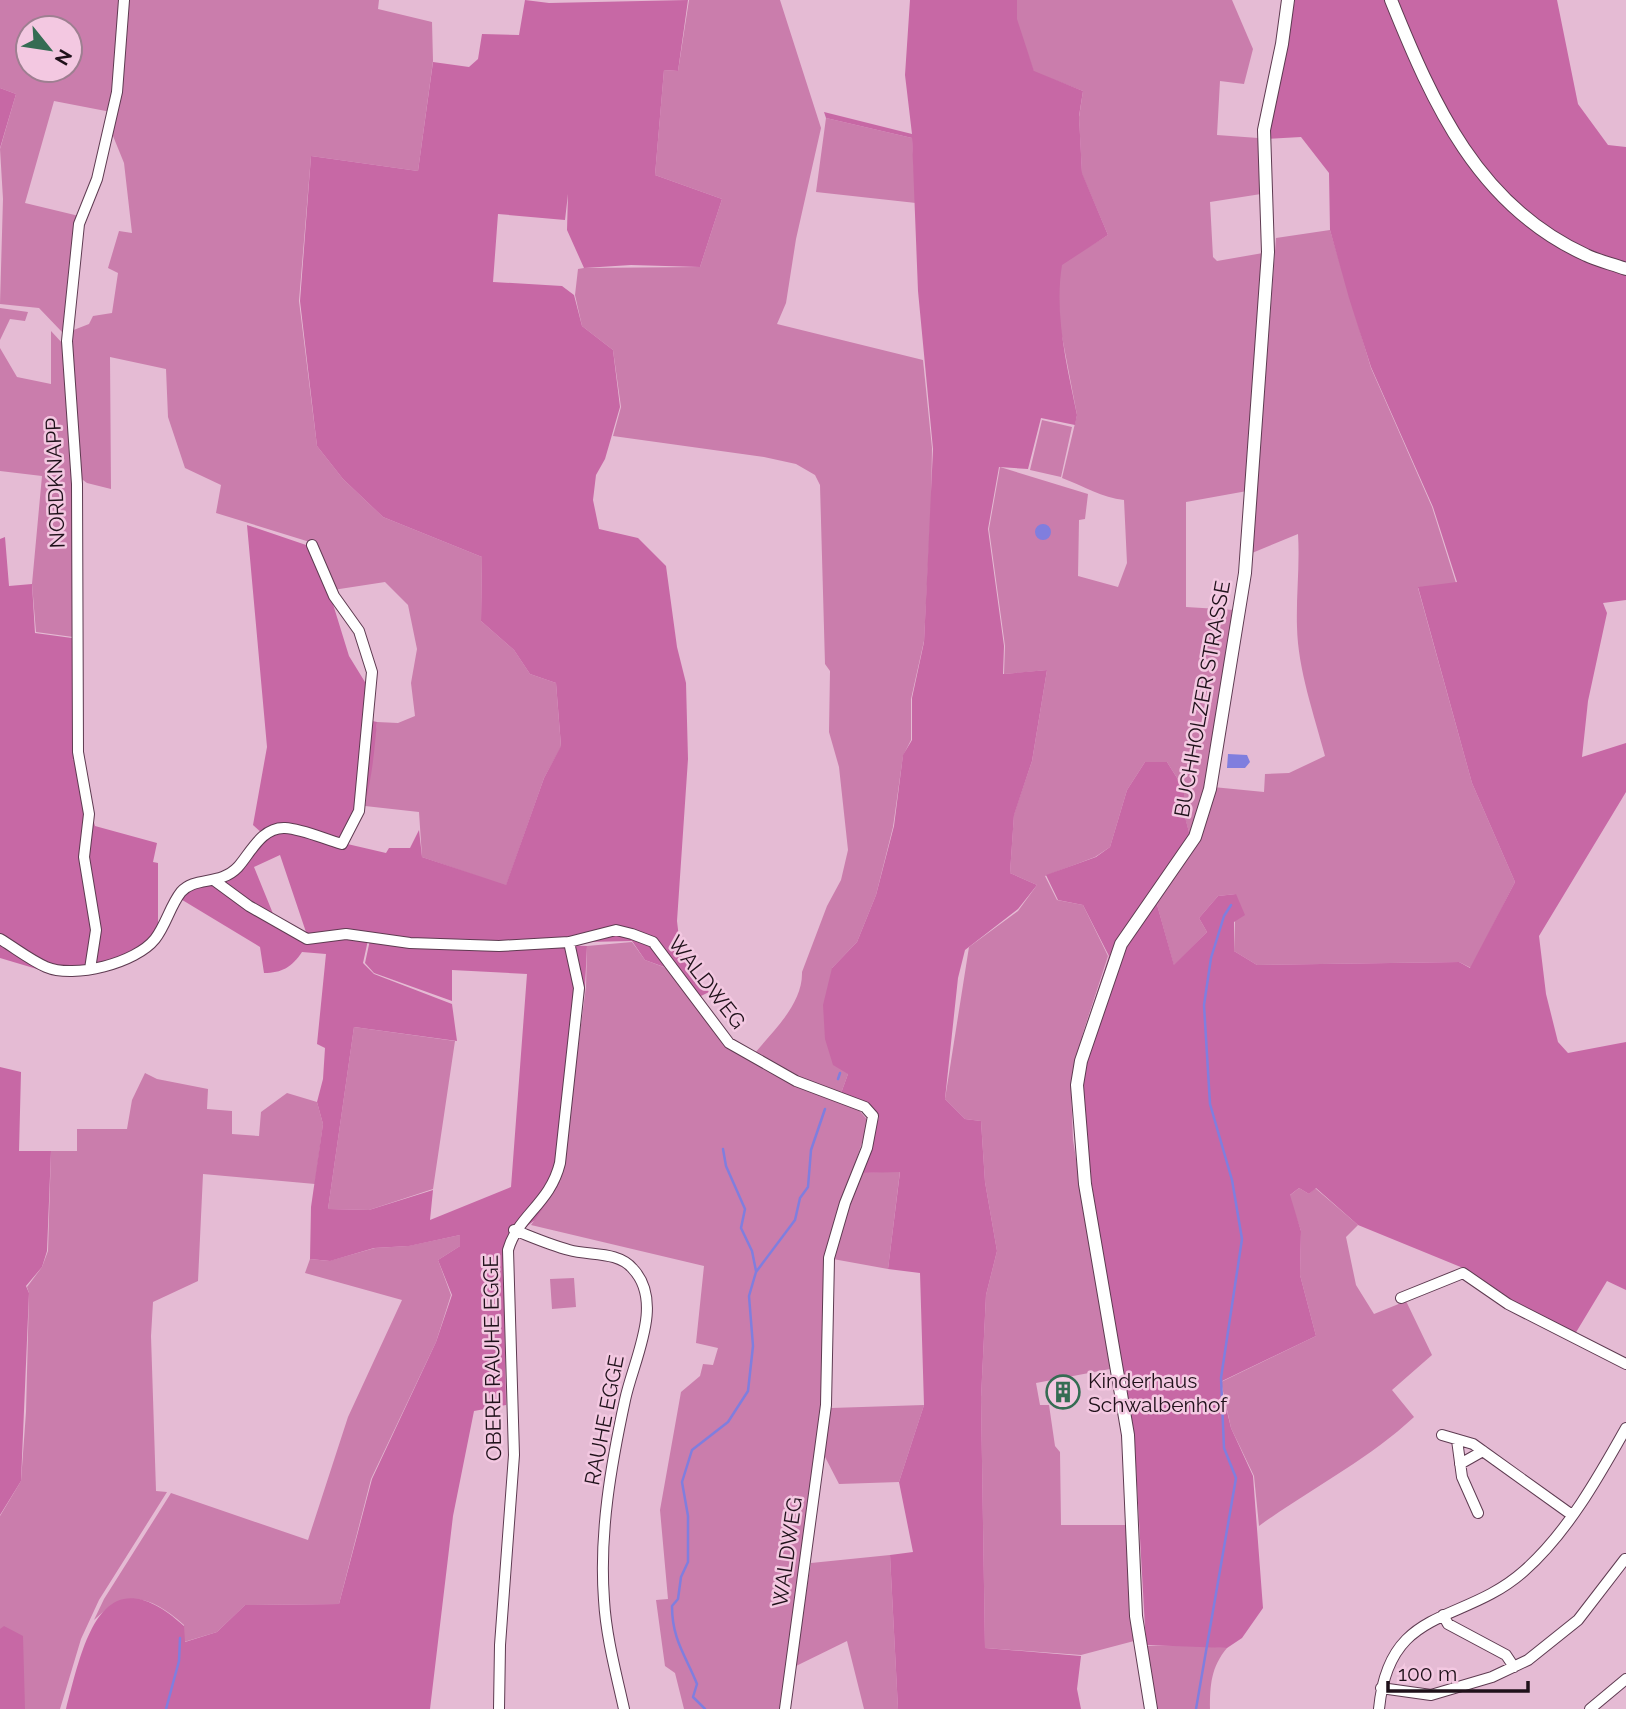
<svg xmlns="http://www.w3.org/2000/svg" width="1626" height="1709" font-family="Raleway,sans-serif">
  <style>
    .green { fill: #ca7dac; fill-rule: evenodd }
    .forest { fill: #c768a5 }
    .water { fill: #807ede }
    .lines { fill: none; stroke-linecap: round; stroke-linejoin: round }
    .stream { stroke: #807ede; stroke-width: 2.5 }
    .minor-casing { stroke: #5e3b51; stroke-width: 12 }
    .tertiary-casing { stroke: #5e3b51; stroke-width: 14 }
    .minor { stroke: #fff; stroke-width: 10 }
    .tertiary { stroke: #fff; stroke-width: 12 }
    .labels { text-anchor: middle; dominant-baseline: central; stroke-width: 5; stroke-linejoin: round; paint-order: stroke }
    .street-label { font-size: 21px; fill: #1f111a; stroke: #f3c8e1 }
    .poi-label { font-size: 21px; fill: #1f111a; stroke: #f3c8e1; text-anchor: start }
  </style>
  <rect width="100%" height="100%" fill="#e5bbd4"/>
  <path class="green" d="M0,0H122L111,112L54,101L25,203L79,216L65,330L62,332L39,308L0,304L3,199L0,149L16,94L0,88ZM28,28H70V70H28Z
    M126,0H379L378,9L432,22L433,61L418,171L311,156L299,301L317,446L343,479L383,517L482,557L481,621L514,650L530,674L556,683L561,747L544,778L506,886L422,857L419,812L365,806L377,722L398,723L415,716L411,683L417,649L408,605L385,582L333,590L313,543L216,513L221,485L185,468L168,417L166,369L110,357L111,489L87,483L79,477L71,331L89,324L93,316L112,313L118,273L108,268L119,231L132,233L124,163L111,131Z
    M689,0H780L821,128L796,239L786,303L777,324L923,360L932,448L931,508L924,641L911,699V740L903,756L893,827L876,895L857,942L832,968L848,1074L840,1096L801,1080L754,1054C773,1031 803,1004 802,972L827,906L841,880L848,850L839,767L829,732L830,671L825,664L820,485L815,475L796,464L764,457L613,436L621,407L613,350L582,326L575,295L578,269L584,268L700,267L722,199L655,175L664,70L678,71Z
    M1017,0H1232L1253,49L1244,84L1220,81L1217,135L1258,138L1261,194L1210,202L1213,257L1217,261L1263,253L1247,491L1186,502V607L1235,610L1205,792L1190,836L1184,814V789L1167,762H1145L1127,790L1110,847L1095,857L1045,876L1057,900L1083,905L1108,956L1083,1033L1071,1090L1073,1140L1110,1369L1036,1383L1040,1405H1049L1055,1446L1060,1452L1061,1525H1126L1134,1641L1081,1655L985,1648L981,1398L986,1295L997,1251L985,1182L981,1121L965,1119L945,1099L969,947L1018,911L1037,885L1010,873L1014,814L1032,761L1047,670L1004,674L1005,646L989,529L1000,467L1088,494L1085,519L1079,520L1078,576L1118,587L1127,563L1124,500C1102,498 1084,486 1062,478L1077,415L1060,326L1058,286L1061,264L1108,235L1082,174L1079,117L1083,91L1034,72L1016,20Z
    M826,118L912,138L916,203L816,192Z
    M1330,230L1371,368L1432,507L1456,583L1418,588L1472,783L1515,882L1471,968L1459,962L1257,965L1234,951L1236,894L1218,896L1199,918L1207,932L1174,966L1156,901C1185,859 1205,838 1213,787L1264,792L1265,774L1289,773L1325,756C1314,714 1298,670 1297,627C1296,596 1300,565 1298,534L1252,553L1276,238Z
    M0,308L28,312L25,321L10,319L0,340Z
    M51,331L64,345L75,486L73,637L36,632L32,584L42,476L0,471V348L17,377L51,384Z
    M1042,420L1072,427L1061,477L1030,470Z
    M632,942L645,960L674,971L727,1045L859,1110L869,1122L835,1223L821,1416L782,1709H684L675,1673L665,1666L656,1600L668,1599L660,1510L681,1392L700,1376L703,1364L713,1365L718,1348L696,1343L704,1266L531,1225L560,1183L586,987L587,946Z
    M354,1027L455,1041L433,1189L369,1210L328,1209Z
    M145,1073L157,1079L208,1089L207,1109L232,1111V1134L259,1136L261,1112L287,1093L317,1102L323,1124L315,1184L203,1174L198,1281L153,1302L151,1336L156,1491L167,1492L99,1600L81,1639L60,1709H0V1516L21,1481L26,1412L29,1293L27,1287L42,1267L48,1251L51,1151H77V1129H127L132,1100Z
    M900,1171L888,1269L833,1259L840,1225L862,1173Z
    M1299,1188L1309,1194L1315,1188L1358,1225L1346,1237L1356,1285L1374,1314L1406,1301L1432,1355L1392,1390L1414,1417C1368,1460 1310,1489 1259,1526L1254,1476L1231,1428L1221,1382L1316,1336L1300,1275L1301,1231L1289,1196Z
    M460,1235V1246L438,1260L451,1295L436,1342L371,1479L339,1604L245,1605L217,1632L184,1642V1625C152,1597 128,1587 94,1620L104,1599L171,1493L308,1540L348,1417L402,1300L305,1273L310,1259L329,1261L375,1248L408,1246Z
    M574,1278L576,1307L552,1309L550,1279Z
    M924,1405L899,1482L839,1484L824,1455L831,1408Z
    M890,1555L898,1709H864L847,1641L794,1667L811,1563Z
    M1190,1645L1227,1648C1211,1667 1210,1685 1210,1709H1155L1146,1646Z"/>
  <path class="forest" d="M525,0L549,3L688,0L678,71L664,70L655,175L722,199L700,267L631,265L584,268L567,230L568,194L565,220L498,214L493,282L562,286L574,295L582,326L613,350L620,407L605,459L596,475L593,500L599,529L638,538L666,566L677,647L686,683L688,759L677,921L681,955L709,992L697,998L678,972L645,960L632,941L499,944L308,938L280,855L254,867L276,921L222,883L257,845L283,829L386,853L389,848H410L419,830L422,857L506,885L544,778L561,746L556,683L530,674L514,650L481,621L482,557L383,517L343,479L317,446L300,301L311,156L418,171L433,62L469,67L478,59L482,34L519,35Z
    M910,0H1017V19L1034,71L1083,91L1079,116L1082,173L1108,235L1062,265C1054,314 1067,366 1077,415L1075,425L1041,418L1028,469L999,467L988,529L1004,646L1003,674L1047,670L1032,761L1014,815L1010,873L1037,885L1018,909L965,950L958,978L945,1099L965,1119L981,1121L985,1182L997,1251L986,1295L981,1398L985,1648L1081,1656L1077,1689L1081,1709H898L890,1555L913,1552L899,1482L924,1405L920,1273L888,1269L900,1172L862,1173L879,1117L864,1103L840,1096L848,1074L833,1065L825,1039L823,1005L832,968L857,942L876,895L894,826L903,755L912,740V698L924,642L933,449L918,291L912,138L826,118L824,112L912,134L905,75Z
    M1295,0H1557L1578,104L1608,145L1626,147V600L1603,603L1607,613L1588,701L1582,757L1626,743V792L1539,936L1546,994L1558,1042L1568,1053L1626,1042V1290L1607,1281L1575,1334L1522,1307L1468,1270L1358,1225L1316,1188L1309,1194L1299,1188L1290,1195L1301,1231L1300,1275L1316,1336L1220,1382L1231,1428L1253,1476L1263,1608L1242,1638L1227,1648L1146,1645L1134,1431L1112,1314L1080,1108L1084,1032L1109,956L1083,905L1058,900L1046,875L1096,857L1110,847L1127,790L1145,762H1167L1184,789V813L1190,836L1156,901L1174,965L1207,932L1199,918L1218,896L1236,894L1245,915L1234,922V951L1257,965L1459,962L1470,968L1515,882L1472,783L1418,587L1457,582L1433,507L1371,367L1349,298L1330,230L1329,173L1301,137L1266,139Z
    M0,88L16,94L0,148Z
    M247,525L309,546L324,575L349,656L368,687V720L377,722C373,765 370,806 348,843L283,826L262,833L253,825L267,747Z
    M5,537L9,586L32,584L35,633L72,638L77,759H72L77,761L95,826L157,843L153,862L158,863V928L133,954L108,964L47,972L0,958V539Z
    M206,885L220,887L307,941L346,938L368,940L363,963L374,974L452,1004L457,1041L354,1027L328,1209L369,1210L433,1190L430,1220L511,1187L527,974L452,970V1001L374,973L365,963L370,940L587,946L585,987L560,1183L535,1220L526,1227L522,1224L503,1247L506,1405L474,1411L453,1516L430,1709H66C83,1645 101,1551 184,1626L185,1642L217,1632L245,1605L339,1604L372,1479L436,1342L452,1295L438,1260L460,1246V1235L409,1246L374,1248L330,1261L310,1259L311,1207L323,1124L317,1102L323,1079L325,1048L317,1044L326,954L302,952C292,967 282,973 264,973L260,947L179,898L188,889Z
    M0,1067L21,1072L19,1151H51L47,1251L42,1267L26,1286L29,1293L21,1481L0,1515Z
    M4,1626L23,1636L25,1709H0V1629Z"/>
  <path class="water" d="M1035 532a8 8 0 1 1 16 0a8 8 0 1 1-16 0Z
    M1228,754L1247,755L1250,762L1245,768H1227Z"/>
  <g class="lines">
    <path class="stream" d="M838,1079L840,1073
      M723,1149L726,1166L745,1209L741,1228L752,1251L756,1271
      M166,1709L179,1661L180,1638
      M705,1709L693,1697L697,1684C686,1656 672,1640 672,1606L678,1599L681,1577L688,1562V1516L682,1482L692,1450L728,1422L748,1391L753,1346L749,1296L756,1272L795,1220L800,1198L808,1187L811,1150L825,1109
      M1196,1709L1236,1478L1224,1448L1221,1378L1242,1239L1232,1180L1210,1104L1204,1005L1211,958L1224,916L1231,905"/>
    <defs>
      <path id="minor" d="M215,881L249,906L307,939L346,934L410,943L499,946L569,942L616,930L632,934L653,942L729,1043L796,1081L865,1107L873,1116L867,1148L845,1203L829,1258L826,1405L785,1709
        M0,939C15,948 30,960 46,967C74,979 136,963 155,939C166,925 170,906 181,892C195,876 220,886 238,867C251,852 262,827 285,828C303,829 324,839 342,844L359,811L372,672L359,631L334,596L312,545
        M90,969L96,930L84,857L89,814L78,752L77,484L67,341L79,224L97,179L117,92L124,0
        M514,1230C532,1237 550,1245 569,1250C590,1256 618,1251 633,1269C665,1303 633,1361 625,1400C611,1465 599,1533 604,1600C606,1636 616,1673 624,1709
        M1401,1298L1463,1273L1508,1304L1626,1364
        M1442,1435L1473,1444L1572,1515
        M1457,1440L1462,1477L1478,1513
        M1460,1464L1483,1451
        M1443,1615L1448,1624L1506,1655L1514,1667
        M1381,1688L1431,1695L1492,1677L1528,1660L1578,1620L1625,1559
        M499,1709L500,1645L514,1455L508,1250C518,1215 550,1204 560,1163L579,988L569,942
        M1379,1709C1389,1604 1462,1626 1524,1571C1567,1533 1598,1478 1626,1428
        M1590,1709L1626,1679"/>
      <path id="tertiary" d="M1391,0C1433,104 1478,206 1586,255C1598,261 1613,264 1626,269
        M1151,1709L1136,1616L1128,1435L1085,1184L1077,1085L1081,1061L1121,944L1195,837L1210,789L1245,573L1268,252L1264,130L1282,44L1288,0"/>
    </defs>
    <use href="#minor" class="minor-casing"/>
    <use href="#tertiary" class="tertiary-casing"/>
    <use href="#minor" class="minor"/>
    <use href="#tertiary" class="tertiary"/>
  </g>
  <defs>
    <symbol id="building-ring" viewBox="-11 -11 22 22"><circle r="9.5" fill="#f3c8e1" stroke="#356c53" stroke-width="1.5"/><path d="M-4-6H4V6H1V3H-1V6H-4ZM-2.5-4.3h1.7v1.8h-1.7ZM.8-4.3h1.7v1.8H.8ZM-2.5-1h1.7V.8h-1.7ZM.8-1h1.7V.8H.8Z" fill="#356c53"/></symbol>
  </defs>
  <g fill-rule="evenodd">
    <use href="#building-ring" x="1044" y="1373" width="38" height="38"/>
  </g>
  <g class="labels">
    <g class="street-label">
      <text transform="translate(55 483) rotate(-92)">NORDKNAPP</text>
      <text transform="translate(1202 699) rotate(-80)">BUCHHOLZER STRASSE</text>
      <text transform="translate(707 982) rotate(52)">WALDWEG</text>
      <text transform="translate(492 1358) rotate(-91)">OBERE RAUHE EGGE</text>
      <text transform="translate(604 1420) rotate(-79)">RAUHE EGGE</text>
      <text transform="translate(787 1552) rotate(-82)">WALDWEG</text>
    </g>
    <g class="poi-label">
      <text x="1088" y="1380">Kinderhaus<tspan x="1088" dy="24">Schwalbenhof</tspan></text>
    </g>
  </g>
  <g transform="translate(49 49) rotate(120)"><circle r="33" fill="#f3c8e1" stroke="#9e7f91" stroke-width="2"/>
  <path d="M0-5L12 26L0 18L-12 26Z" fill="#356c53"/>
  <text y="-10" font-size="19" font-weight="bold" text-anchor="middle" fill="#1f111a">N</text>
  </g>
  <path d="M1388 1681v10h140v-10" fill="none" stroke="#1f111a" stroke-width="3.5"/>
  <text x="1398" y="1681" font-size="21" fill="#1f111a" stroke="#f3c8e1" stroke-width="5" paint-order="stroke">100 m</text>
</svg>
